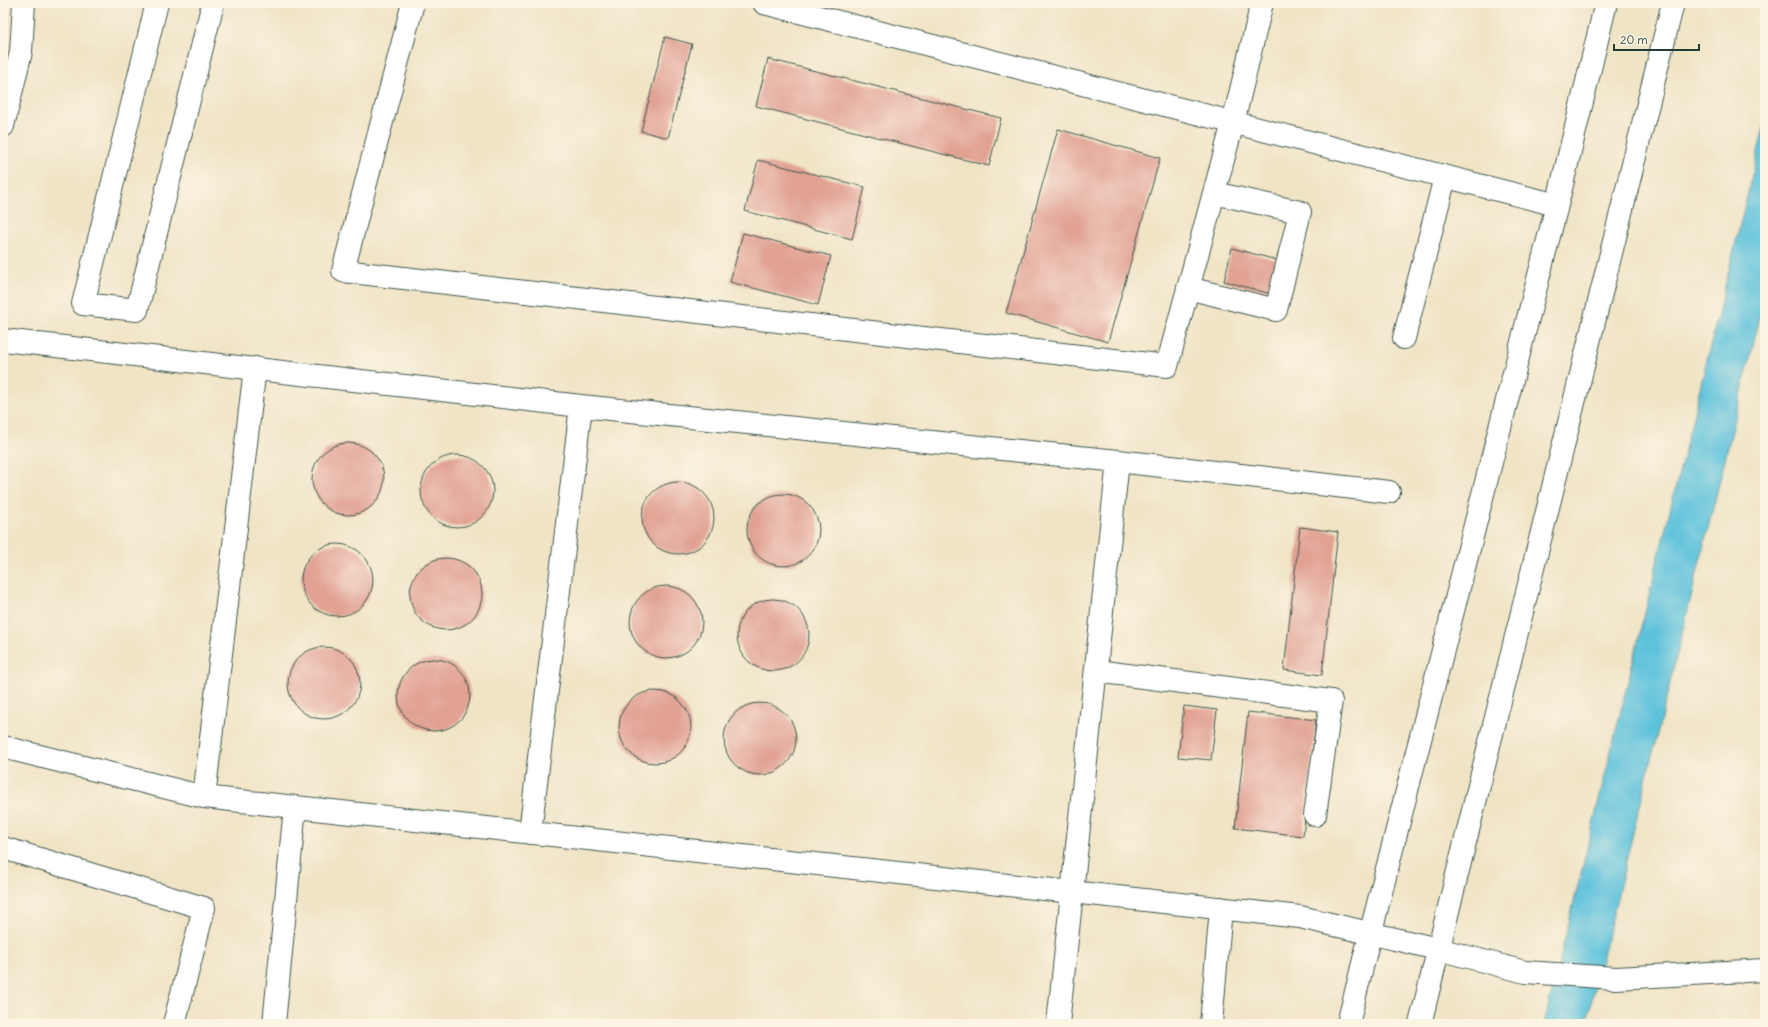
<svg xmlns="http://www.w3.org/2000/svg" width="1768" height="1027" font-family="Delius,sans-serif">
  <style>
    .water { fill: #5ec2dc; stroke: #3e8088 }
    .building { fill: #e1a294 }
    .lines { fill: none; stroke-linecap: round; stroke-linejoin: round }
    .minor-casing { stroke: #3e564a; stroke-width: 24 }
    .minor { stroke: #fff; stroke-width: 22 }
  </style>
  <rect width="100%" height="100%" fill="#fcf5e5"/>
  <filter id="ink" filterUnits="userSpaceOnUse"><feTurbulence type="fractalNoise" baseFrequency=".025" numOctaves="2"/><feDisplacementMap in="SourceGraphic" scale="8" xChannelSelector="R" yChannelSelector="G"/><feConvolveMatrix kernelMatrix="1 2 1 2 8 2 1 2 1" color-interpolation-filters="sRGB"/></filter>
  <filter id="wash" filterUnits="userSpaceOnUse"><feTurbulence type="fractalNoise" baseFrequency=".012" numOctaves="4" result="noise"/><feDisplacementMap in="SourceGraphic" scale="16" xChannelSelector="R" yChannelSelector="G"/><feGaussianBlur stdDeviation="0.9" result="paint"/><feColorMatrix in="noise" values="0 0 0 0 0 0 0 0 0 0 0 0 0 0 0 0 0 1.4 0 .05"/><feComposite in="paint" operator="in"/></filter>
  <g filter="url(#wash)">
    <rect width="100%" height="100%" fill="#f0e4c6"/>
    <path class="water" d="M1765,123V297L1586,1024H1544Z"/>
    <g id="blocks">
      <path class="building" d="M665,37L692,44L668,138L641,131Z
        M768,59L1001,118L989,166L756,106Z
        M1058,129L1160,158L1108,342L1006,313Z
        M758,160L865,187L852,239L745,211Z
        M743,233L831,256L818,305L730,282Z
        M1232,248L1280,261L1271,294L1224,281Z
        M312 479a36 36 0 1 1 72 0a36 36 0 1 1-72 0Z
        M421 491a36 36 0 1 1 72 0a36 36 0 1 1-72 0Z
        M642 518a36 36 0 1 1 72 0a36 36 0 1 1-72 0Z
        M747 530a36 36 0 1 1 72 0a36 36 0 1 1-72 0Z
        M1300,527L1338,532L1322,675L1284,670Z
        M301 580a36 36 0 1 1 72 0a36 36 0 1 1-72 0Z
        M410 594a36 36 0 1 1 72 0a36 36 0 1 1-72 0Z
        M630 622a36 36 0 1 1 72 0a36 36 0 1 1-72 0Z
        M737 635a36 36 0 1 1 72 0a36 36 0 1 1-72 0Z
        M288 683a36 36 0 1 1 72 0a36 36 0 1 1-72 0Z
        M398 695a36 36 0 1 1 72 0a36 36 0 1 1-72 0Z
        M619 727a36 36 0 1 1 72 0a36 36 0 1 1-72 0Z
        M724 739a36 36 0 1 1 72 0a36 36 0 1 1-72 0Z
        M1184,706L1217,710L1211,760L1178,757Z
        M1248,712L1316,720L1303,836L1235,828Z"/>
    </g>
  </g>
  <g filter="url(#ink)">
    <use href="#blocks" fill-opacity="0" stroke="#3e564a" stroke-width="1"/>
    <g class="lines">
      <defs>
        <path id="minor" d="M157,3L83,304L137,310L213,3
          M413,3L343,271L1167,366L1233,123L1262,3
          M764,3L1557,205
          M3,126L21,52L24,3
          M1188,288L1276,310L1300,212L1214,193
          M1404,338L1445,177
          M3,340L581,406L1118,461L1389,492
          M1096,671L1331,701L1315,815
          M3,747L204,797L255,368
          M204,797L1300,917L1438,949L1525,972L1616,978L1765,970
          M530,833L581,406
          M3,848L204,908L174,1024
          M274,1024L295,807
          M1058,1024L1118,461
          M1211,1024L1221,908
          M1348,1024L1370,935L1557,205L1606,3
          M1420,1024L1673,3"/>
      </defs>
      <use href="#minor" class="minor-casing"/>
      <use href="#minor" class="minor"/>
    </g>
  </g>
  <rect width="1768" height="1027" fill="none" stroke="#fcf5e5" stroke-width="16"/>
  <path d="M1614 44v6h85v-6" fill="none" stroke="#1f3d34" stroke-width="2"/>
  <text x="1620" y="44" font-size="12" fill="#1f3d34" stroke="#fcf5e5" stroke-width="3" paint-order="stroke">20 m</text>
</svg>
